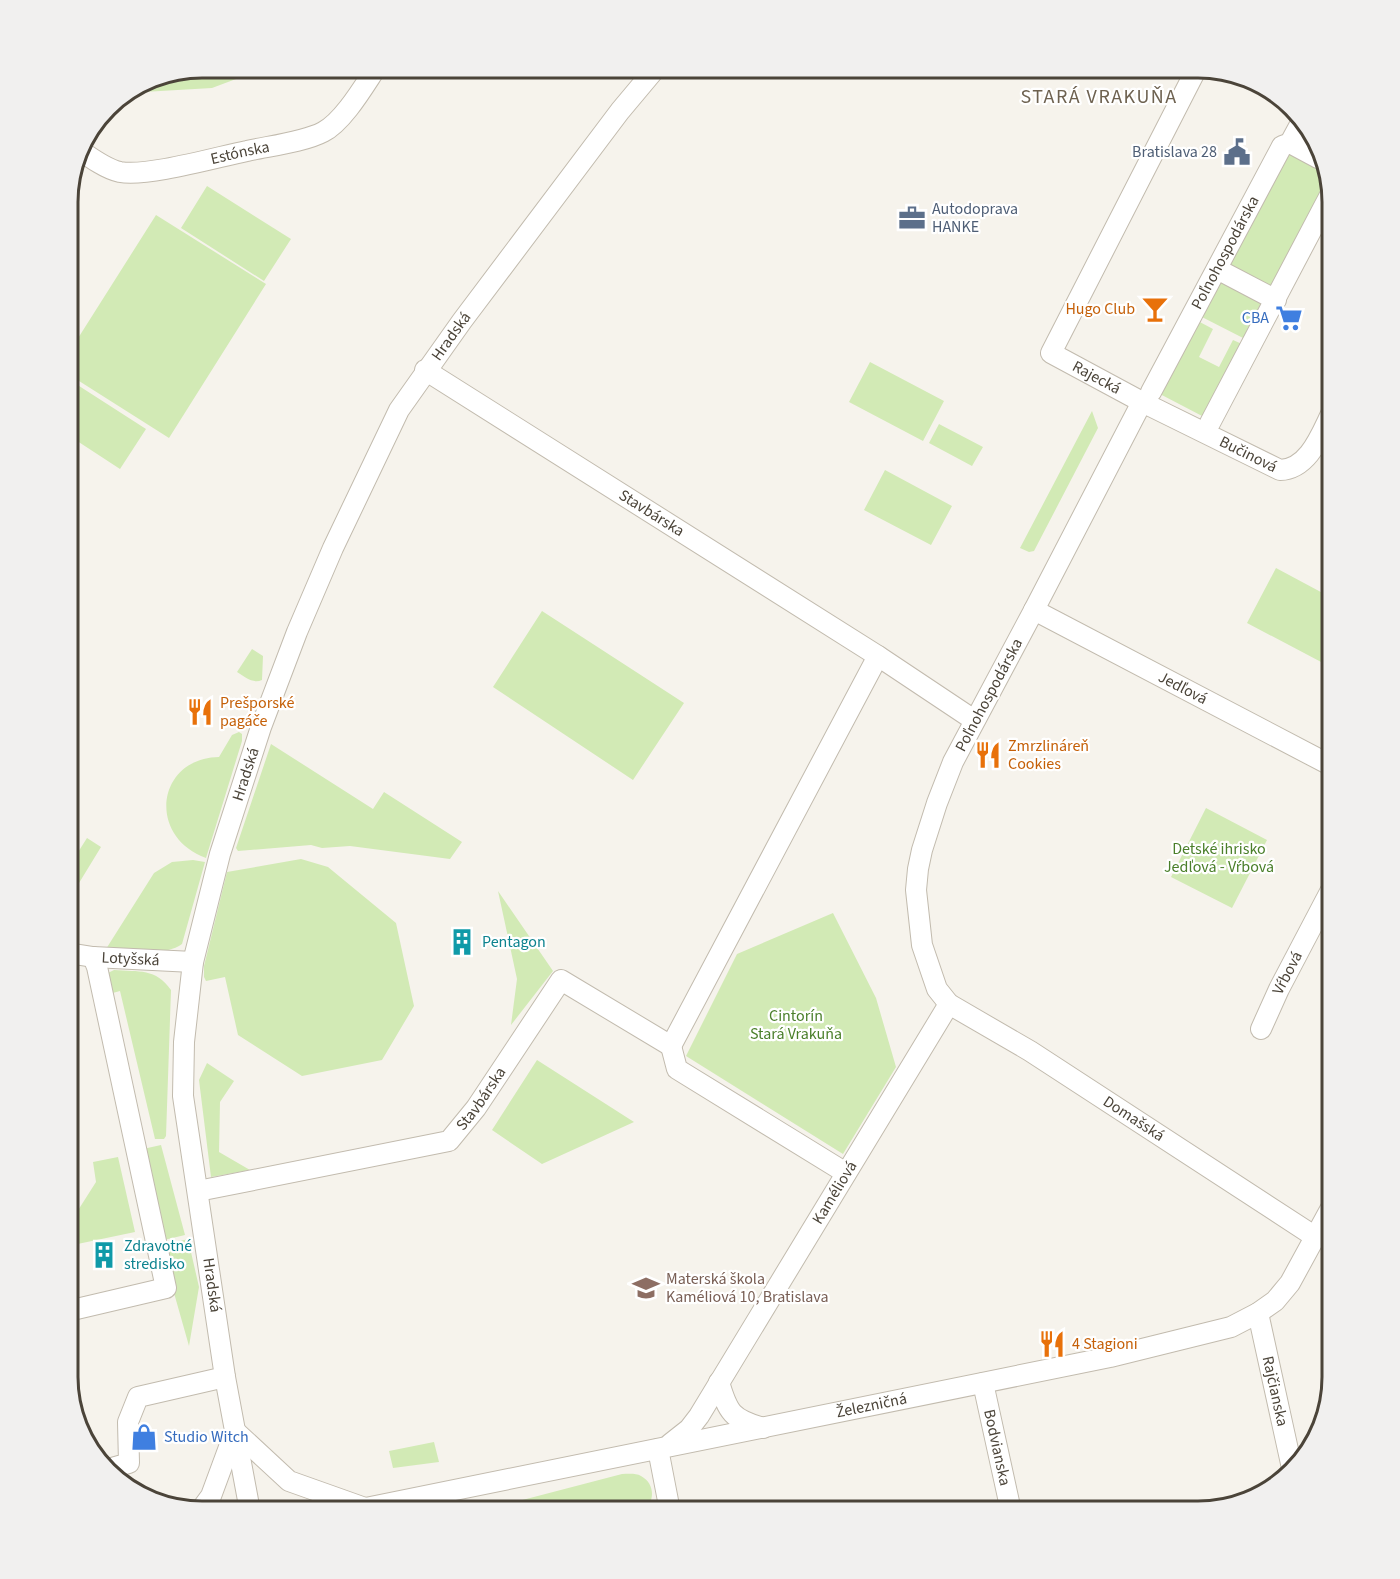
<svg xmlns="http://www.w3.org/2000/svg" width="1400" height="1579" font-family="'Source Sans 3',sans-serif">
  <style>
    .green { fill: #d2eab5 }
    .lines { fill: none; stroke-linecap: round; stroke-linejoin: round }
    .minor-casing { stroke: #c2bbae; stroke-width: 22 }
    .minor { stroke: #fff; stroke-width: 20 }
    .labels { text-anchor: middle; dominant-baseline: central; stroke-width: 4.5; stroke-linejoin: round; paint-order: stroke }
    .street-label { font-size: 16px; fill: #4b4439; stroke: #fff }
    .service-label { font-size: 16px; fill: #4e5e75; stroke: #fff; text-anchor: end }
    .food-label { font-size: 16px; fill: #c56008; stroke: #fff; text-anchor: start }
    .shop-label { font-size: 16px; fill: #366cbe; stroke: #fff; text-anchor: end }
    .park-label { font-size: 16px; fill: #4a7f2a; stroke: #fff }
    .culture-label { font-size: 16px; fill: #0d838f; stroke: #fff; text-anchor: start }
    .education-label { font-size: 16px; fill: #785e54; stroke: #fff; text-anchor: start }
    .quarter-label { font-size: 20px; letter-spacing: 1.5px; fill: #6e6250; stroke: #fff }
    .rim { fill: none; stroke: #4b4439; stroke-width: 3 }
  </style>
  <rect width="100%" height="100%" fill="#f6f3ec"/>
  <path class="green" d="M202,68H265L212,88L126,93L151,78Z
    M1305,121L1328,188L1245,339L1198,315Z
    M207,186L291,239L264,281L181,228Z
    M156,215L266,284L169,438L68,374V354Z
    M1196,320L1213,329L1199,357L1219,367L1233,340L1242,344L1204,417L1158,393Z
    M870,362L944,401L923,441L849,402Z
    M76,384L146,429L120,469L68,435V397Z
    M1092,411L1098,428L1034,551L1029,552L1020,548Z
    M939,424L983,447L972,466L929,443Z
    M885,470L952,506L931,545L864,510Z
    M1276,568L1332,598V644L1323,663L1247,623Z
    M542,611L684,703L633,780L493,687Z
    M252,649L263,656L262,680C253,684 245,677 237,672Z
    M239,732L242,734V741L206,858C146,836 157,758 219,757L232,735Z
    M271,744L373,809L384,792L462,842L450,859L350,846L322,848L311,845L238,851L236,848Z
    M1206,808L1267,840L1232,908L1171,877Z
    M87,838L101,847L68,901V868Z
    M301,859L328,867L396,923L414,1006L382,1060L302,1076L238,1035L225,977L206,981L204,977V966L227,872Z
    M193,860L205,862L182,944C166,957 126,950 106,949L154,873L172,862Z
    M498,891L553,971L511,1025L517,979Z
    M833,913L876,998L896,1067L843,1154L686,1056L737,954Z
    M114,970C139,972 156,968 171,990L166,1136L164,1139H155L120,991L109,994L106,974Z
    M537,1060L634,1122L542,1164L492,1130Z
    M207,1063L234,1081L220,1102L219,1152L250,1170L211,1177L199,1080Z
    M161,1145L185,1235L164,1240L143,1149Z
    M118,1157L135,1232L68,1246V1226L96,1182L93,1162Z
    M188,1239L199,1287L189,1346L174,1293L165,1245Z
    M434,1442L439,1462L393,1468L389,1451Z
    M622,1474C628,1474 636,1473 641,1476C656,1484 655,1504 642,1511H480Z"/>
  <g class="lines">
    <defs>
      <g id="minor">
        <path id="s1" d="M1197,68L1051,353L1142,402L1280,470C1309,469 1321,434 1332,412"/>
        <path d="M1290,143L1318,158"/>
        <path id="s2" d="M80,150C91,158 106,169 120,172C148,177 217,157 247,151C269,146 304,142 323,132C343,122 364,86 376,68"/>
        <path d="M1217,269L1276,300"/>
        <path id="s3" d="M425,370L878,656L974,720"/>
        <path id="s4" d="M1151,392L1282,146L1290,143L1303,119"/>
        <path id="s5" d="M1142,402L1034,610L953,762L937,803L922,850L918,869L916,890L922,945L937,989L949,1004L1030,1051L1317,1238"/>
        <path d="M1210,423L1330,195"/>
        <path id="s6" d="M1034,610L1332,766"/>
        <path id="s7" d="M68,953L93,957L193,962"/>
        <path id="s8" d="M1261,1029L1279,989L1332,888"/>
        <path d="M671,1046L677,1069L846,1173"/>
        <path id="s9" d="M198,1191L449,1141L476,1108L561,980L671,1046L878,656"/>
        <path d="M68,1311L166,1288L97,967L93,957"/>
        <path id="s10" d="M1258,1313L1292,1468"/>
        <path d="M719,1382C728,1413 732,1419 763,1428"/>
        <path id="s11" d="M983,1383L1011,1511"/>
        <path d="M235,1431L289,1481L365,1508"/>
        <path id="s12" d="M670,1444L689,1429L699,1416L949,1004"/>
        <path d="M658,1449L670,1511"/>
        <path d="M108,1469L129,1463L128,1422L138,1397L225,1377"/>
        <path d="M200,1511L211,1496L235,1431"/>
        <path id="s13" d="M250,1511L225,1377L183,1096L184,1042L193,962L220,854L261,727L297,632L333,548L399,410L462,321L620,111L656,68"/>
        <path id="s14" d="M351,1511L1110,1357L1231,1327L1258,1313L1275,1301L1290,1283L1332,1206"/>
      </g>
    </defs>
    <use href="#minor" class="minor-casing"/>
    <use href="#minor" class="minor"/>
  </g>
  <defs>
    <symbol id="civic-bare" viewBox="-9 -9 18 18"><path d="M-.6-6.5H3V-4.5H.6V-3L4-1V1h2V6H-6V1h2V-1L-.6-3ZM-1.2 2.5V6h2.4V2.5Z" fill="#5c6f8a" stroke="#fff" stroke-width="2.5" paint-order="stroke"/></symbol>
    <symbol id="office-bare" viewBox="-9 -9 18 18"><path d="M-6-3h4V-5.5h4V-3h4V5H-6ZM-1-4.5V-3h2v-1.5ZM-6 0V1H6V0Z" fill="#5c6f8a" stroke="#fff" stroke-width="2.5" paint-order="stroke"/></symbol>
    <symbol id="bar-bare" viewBox="-9 -9 18 18"><path d="M-6-5H6L.8 .8V4.5H3.5V6h-7V4.5H-.8V.8Z" fill="#e8710a" stroke="#fff" stroke-width="2.5" paint-order="stroke"/></symbol>
    <symbol id="supermarket-bare" viewBox="-9 -9 18 18"><path d="M-6-5.5h2.5l.6 2H6L4.5 2H-2.5L-4.4-4H-6ZM-1.5 3.2a1.3 1.3 0 1 0 .1 0ZM3 3.2a1.3 1.3 0 1 0 .1 0Z" fill="#3f7fe0" stroke="#fff" stroke-width="2.5" paint-order="stroke"/></symbol>
    <symbol id="restaurant-bare" viewBox="-9 -9 18 18"><path d="M-5-6h1v4h1v-4h1v4h1v-4h1v5L-1.5 .5V6h-2V.5L-5-1ZM5-6V6H3V1.5H1.5Q1.5-4 5-6Z" fill="#e8710a" stroke="#fff" stroke-width="2.5" paint-order="stroke"/></symbol>
    <symbol id="building-bare" viewBox="-9 -9 18 18"><path d="M-4-6H4V6H1V3H-1V6H-4ZM-2.5-4.3h1.7v1.8h-1.7ZM.8-4.3h1.7v1.8H.8ZM-2.5-1h1.7V.8h-1.7ZM.8-1h1.7V.8H.8Z" fill="#0f9aa8" stroke="#fff" stroke-width="2.5" paint-order="stroke"/></symbol>
    <symbol id="school-bare" viewBox="-9 -9 18 18"><path d="M0-5L7-2L0 1L-7-2ZM-4 1L0 2.5L4 1V4Q0 6-4 4Z" fill="#8d6e63" stroke="#fff" stroke-width="2.5" paint-order="stroke"/></symbol>
    <symbol id="shop-bare" viewBox="-9 -9 18 18"><path d="M-5-2.5h2.3a2.7 3.5 0 0 1 5.4 0H5L5.5 6h-11ZM-1.5-2.5h3a1.5 2.3 0 0 0-3 0Z" fill="#3f7fe0" stroke="#fff" stroke-width="2.5" paint-order="stroke"/></symbol>
  </defs>
  <g fill-rule="evenodd">
    <use href="#civic-bare" x="1218" y="133" width="38" height="38"/>
    <use href="#office-bare" x="893" y="199" width="38" height="38"/>
    <use href="#bar-bare" x="1136" y="290" width="38" height="38"/>
    <use href="#supermarket-bare" x="1270" y="299" width="38" height="38"/>
    <use href="#restaurant-bare" x="181" y="693" width="38" height="38"/>
    <use href="#restaurant-bare" x="969" y="736" width="38" height="38"/>
    <use href="#building-bare" x="443" y="923" width="38" height="38"/>
    <use href="#building-bare" x="85" y="1236" width="38" height="38"/>
    <use href="#school-bare" x="627" y="1269" width="38" height="38"/>
    <use href="#restaurant-bare" x="1033" y="1325" width="38" height="38"/>
    <use href="#shop-bare" x="125" y="1418" width="38" height="38"/>
  </g>
  <g class="labels">
    <g class="street-label">
      <text stroke="none"><textPath href="#s2" startOffset="168">Estónska</textPath></text>
      <text stroke="none"><textPath href="#s4" startOffset="158">Poľnohospodárska</textPath></text>
      <text stroke="none"><textPath href="#s13" startOffset="1236">Hradská</textPath></text>
      <text stroke="none"><textPath href="#s1" startOffset="372">Rajecká</textPath></text>
      <text stroke="none"><textPath href="#s1" startOffset="542">Bučinová</textPath></text>
      <text stroke="none"><textPath href="#s3" startOffset="268">Stavbárska</textPath></text>
      <text stroke="none"><textPath href="#s6" startOffset="168">Jedľová</textPath></text>
      <text transform="translate(989 695) rotate(-62)">Poľnohospodárska</text>
      <text stroke="none"><textPath href="#s13" startOffset="750">Hradská</textPath></text>
      <text stroke="none"><textPath href="#s7" startOffset="63">Lotyšská</textPath></text>
      <text stroke="none"><textPath href="#s8" startOffset="62">Vŕbová</textPath></text>
      <text stroke="none"><textPath href="#s9" startOffset="309">Stavbárska</textPath></text>
      <text stroke="none"><textPath href="#s5" startOffset="879">Domašská</textPath></text>
      <text stroke="none"><textPath href="#s12" startOffset="302">Kaméliová</textPath></text>
      <text transform="translate(212 1285) rotate(82)">Hradská</text>
      <text stroke="none"><textPath href="#s10" startOffset="80">Rajčianska</textPath></text>
      <text stroke="none"><textPath href="#s14" startOffset="531">Železničná</textPath></text>
      <text stroke="none"><textPath href="#s11" startOffset="66">Bodvianska</textPath></text>
    </g>
    <g class="service-label">
      <text x="1217" y="152">Bratislava 28</text>
      <text x="932" y="209" text-anchor="start">Autodoprava<tspan x="932" dy="18">HANKE</tspan></text>
    </g>
    <g class="food-label">
      <text x="1135" y="309" text-anchor="end">Hugo Club</text>
      <text x="220" y="703">Prešporské<tspan x="220" dy="18">pagáče</tspan></text>
      <text x="1008" y="746">Zmrzlináreň<tspan x="1008" dy="18">Cookies</tspan></text>
      <text x="1072" y="1344">4 Stagioni</text>
    </g>
    <g class="shop-label">
      <text x="1269" y="318">CBA</text>
      <text x="164" y="1437" text-anchor="start">Studio Witch</text>
    </g>
    <g class="park-label">
      <text x="1219" y="849">Detské ihrisko<tspan x="1219" dy="18">Jedľová - Vŕbová</tspan></text>
      <text x="796" y="1016">Cintorín<tspan x="796" dy="18">Stará Vrakuňa</tspan></text>
    </g>
    <g class="culture-label">
      <text x="482" y="942">Pentagon</text>
      <text x="124" y="1246">Zdravotné<tspan x="124" dy="18">stredisko</tspan></text>
    </g>
    <g class="education-label">
      <text x="666" y="1279">Materská škola<tspan x="666" dy="18">Kaméliová 10, Bratislava</tspan></text>
    </g>
    <g class="quarter-label">
      <text x="1099" y="97">STARÁ VRAKUŇA</text>
    </g>
  </g>
  <path d="M0 0H1400V1579H0ZM202 78H1198A124 124 0 0 1 1322 202V1377A124 124 0 0 1 1198 1501H202A124 124 0 0 1 78 1377V202A124 124 0 0 1 202 78Z" fill="#f1f0ef" fill-rule="evenodd"/>
  <path class="rim" d="M202 78H1198A124 124 0 0 1 1322 202V1377A124 124 0 0 1 1198 1501H202A124 124 0 0 1 78 1377V202A124 124 0 0 1 202 78Z"/>
</svg>
